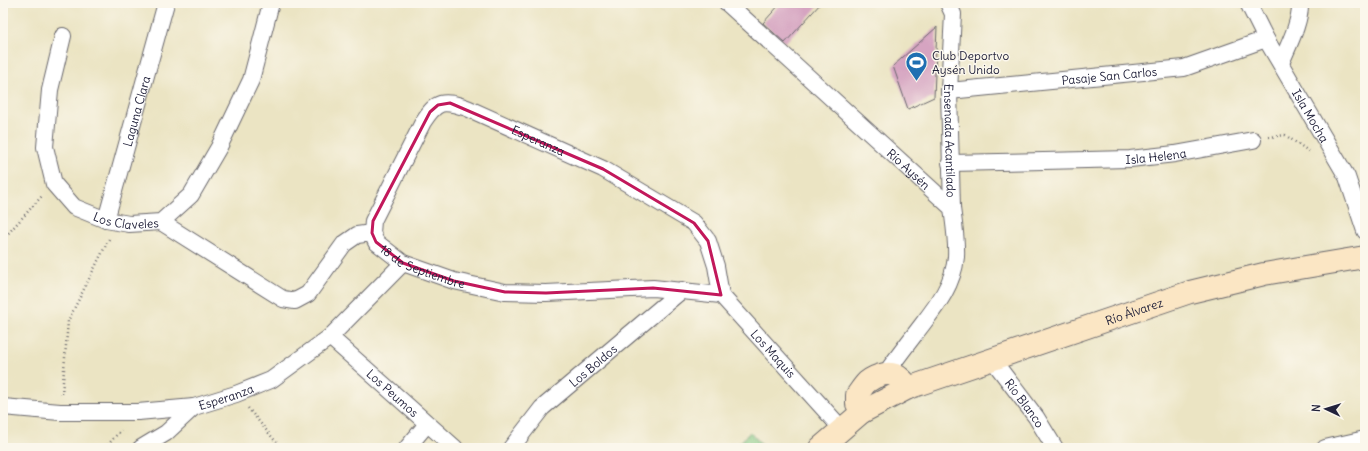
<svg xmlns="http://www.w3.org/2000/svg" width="1368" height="451" font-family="Delius,sans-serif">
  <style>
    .green { fill: #84c780; stroke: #53745e }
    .building { fill: #d6a4c1 }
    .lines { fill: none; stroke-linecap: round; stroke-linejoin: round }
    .street-casing { stroke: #68666b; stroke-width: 18 }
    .secondary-casing { stroke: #68666b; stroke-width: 24 }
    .path { stroke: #68666b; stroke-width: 2.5; stroke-dasharray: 1 3; stroke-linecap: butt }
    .street { stroke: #fff; stroke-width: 16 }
    .secondary { stroke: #fbe6c4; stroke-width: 22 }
    .marked { fill: none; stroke: #c2185b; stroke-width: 3; stroke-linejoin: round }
    .labels { text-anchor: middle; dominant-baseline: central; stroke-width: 3; stroke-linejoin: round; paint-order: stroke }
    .poi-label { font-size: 12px; fill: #22223b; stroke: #fbf7ec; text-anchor: start }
    .street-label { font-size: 12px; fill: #22223b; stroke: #fbf7ec }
  </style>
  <rect width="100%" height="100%" fill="#fbf7ec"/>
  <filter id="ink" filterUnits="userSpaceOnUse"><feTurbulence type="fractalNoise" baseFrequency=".025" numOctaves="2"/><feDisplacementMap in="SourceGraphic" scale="8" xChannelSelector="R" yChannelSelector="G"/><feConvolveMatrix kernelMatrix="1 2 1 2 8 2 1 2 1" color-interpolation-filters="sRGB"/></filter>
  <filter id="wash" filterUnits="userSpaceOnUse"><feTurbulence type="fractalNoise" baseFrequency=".012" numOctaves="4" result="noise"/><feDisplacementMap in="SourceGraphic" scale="16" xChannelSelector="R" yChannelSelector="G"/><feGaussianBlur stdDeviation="0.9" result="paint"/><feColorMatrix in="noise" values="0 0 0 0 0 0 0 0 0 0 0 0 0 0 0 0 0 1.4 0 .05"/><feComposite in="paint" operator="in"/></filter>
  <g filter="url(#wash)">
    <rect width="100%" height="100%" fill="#ebe4c3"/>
    <path class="green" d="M750,432L765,448H735Z"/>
    <g id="blocks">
      <path class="building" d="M781,3H821L785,43L763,23Z
        M937,27L934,97L908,109L893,66Z"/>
    </g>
  </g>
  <g filter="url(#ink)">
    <use href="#blocks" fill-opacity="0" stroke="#68666b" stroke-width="1"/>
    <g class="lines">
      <defs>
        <g id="street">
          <path id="s1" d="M727,3L952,208C954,224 957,241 956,257C953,288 933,310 915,334C905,347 895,360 886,373"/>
          <path id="s2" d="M948,3L953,14L949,91L952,208"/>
          <path id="s3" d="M1248,3L1266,39L1347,177L1365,231"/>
          <path id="s4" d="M63,36L50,90L45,147L54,184L74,207L106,220L129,224L161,222L191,195L219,147L251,80L271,3"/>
          <path d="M1281,63C1288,46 1301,22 1300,3"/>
          <path id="s5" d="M949,91L1184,68L1266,39"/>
          <path id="s6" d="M950,163L1130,159L1175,154L1253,140"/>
          <path id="s7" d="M106,220L166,3"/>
          <path id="s8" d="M161,222L283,299L295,301L308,294L344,244L357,235L372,233L376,242L403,263L454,281L505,292L546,293L653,288L721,295L842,429"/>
          <path id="s9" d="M372,233L373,221L423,122C437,100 443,100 467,108L603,169L694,223L708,241L716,266L721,295"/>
          <path id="s10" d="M330,337L455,448"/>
          <path id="s11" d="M992,359L1036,417L1055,448"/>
          <path id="s12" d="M3,407L60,412H138L194,407L236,394L271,380L330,337L403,263"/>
          <path d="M141,448L166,433L194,407"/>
          <path d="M407,448L427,424"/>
          <path id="s13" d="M511,448L542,408L682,290"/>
          <path d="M1325,448L1365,439"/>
        </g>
        <g id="secondary">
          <path d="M862,412L857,404V395C860,391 863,386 867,382C876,375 891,370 900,378C904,380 906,385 908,388"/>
          <path id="s14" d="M820,448L862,412L908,388L1190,292L1264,274L1365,257"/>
        </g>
      </defs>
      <use href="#street" class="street-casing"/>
      <use href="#secondary" class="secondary-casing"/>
      <path class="path" d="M1269,137L1285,135L1310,152
        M3,239L42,196
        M62,394L68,321L109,239
        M248,408L281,448
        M105,448L121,430"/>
      <use href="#street" class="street"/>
      <use href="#secondary" class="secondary"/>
    </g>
  </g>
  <path class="marked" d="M450,103L603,169L694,223L708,241L721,295L653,288L546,293L505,292L454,281L403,263L376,242L372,233L373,221L430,112L438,105Z"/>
  <defs>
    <symbol id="stadium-pin" viewBox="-11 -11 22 30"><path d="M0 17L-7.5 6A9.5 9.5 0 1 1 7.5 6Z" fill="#1f6fb2" stroke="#fbf7ec"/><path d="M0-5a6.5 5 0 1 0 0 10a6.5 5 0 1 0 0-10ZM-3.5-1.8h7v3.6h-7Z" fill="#fff"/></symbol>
  </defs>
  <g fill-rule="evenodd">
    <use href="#stadium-pin" x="904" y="50" width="25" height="34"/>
  </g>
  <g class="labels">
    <g class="poi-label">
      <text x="932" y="55">Club Deportvo<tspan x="932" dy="14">Aysén Unido</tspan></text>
    </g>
    <g class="street-label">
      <text stroke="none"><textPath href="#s5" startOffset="161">Pasaje San Carlos</textPath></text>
      <text stroke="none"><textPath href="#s7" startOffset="113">Laguna Clara</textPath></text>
      <text stroke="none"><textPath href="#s3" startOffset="129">Isla Mocha</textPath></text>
      <text stroke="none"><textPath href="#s9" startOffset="254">Esperanza</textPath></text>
      <text stroke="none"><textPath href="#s2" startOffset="139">Ensenada Acantilado</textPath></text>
      <text stroke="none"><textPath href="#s6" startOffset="206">Isla Helena</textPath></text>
      <text stroke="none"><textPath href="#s1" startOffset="246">Río Aysén</textPath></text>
      <text stroke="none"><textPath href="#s4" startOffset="236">Los Claveles</textPath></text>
      <text stroke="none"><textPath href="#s8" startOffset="327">18 de Septiembre</textPath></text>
      <text stroke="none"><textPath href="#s14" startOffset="346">Río Álvarez</textPath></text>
      <text stroke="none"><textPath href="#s8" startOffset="709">Los Maquis</textPath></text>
      <text stroke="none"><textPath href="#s13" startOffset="117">Los Boldos</textPath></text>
      <text stroke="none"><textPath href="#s10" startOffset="84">Los Peumos</textPath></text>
      <text stroke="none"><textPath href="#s12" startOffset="225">Esperanza</textPath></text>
      <text stroke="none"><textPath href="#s11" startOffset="55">Río Blanco</textPath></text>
    </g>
  </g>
  <rect width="1368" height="451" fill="none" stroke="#fbf7ec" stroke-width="16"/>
  <g transform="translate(1326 409) rotate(274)" stroke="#fbf7ec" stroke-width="3" paint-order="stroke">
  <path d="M0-3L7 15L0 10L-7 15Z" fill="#22223b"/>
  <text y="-6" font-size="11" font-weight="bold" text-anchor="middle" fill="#22223b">N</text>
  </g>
</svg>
